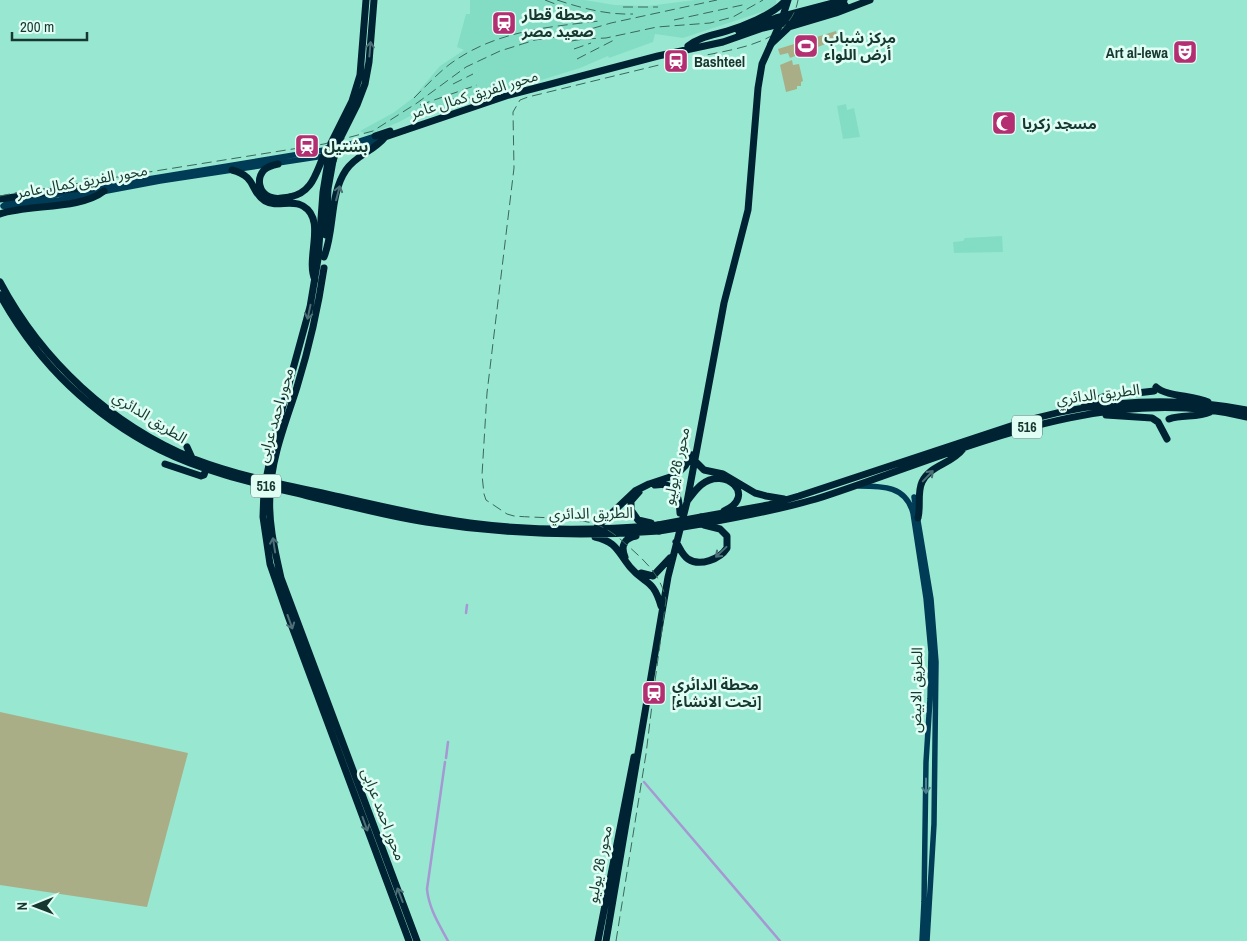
<svg xmlns="http://www.w3.org/2000/svg" width="1247" height="941" font-family="'Archivo Narrow','Noto Sans Arabic',sans-serif">
  <style>
    .built { fill: #83ddc4 }
    .green { fill: #a9ae87 }
    .lines { fill: none; stroke-linecap: round; stroke-linejoin: round }
    .canal { stroke: #a598d3; stroke-width: 2.5 }
    .major { stroke: #003c56; stroke-width: 5.5 }
    .highway { stroke: #002334; stroke-width: 7 }
    .rail { stroke: #3a685c; stroke-width: 1; stroke-dasharray: 10 5; stroke-linecap: butt }
    .highway-bridge { stroke: #002334; stroke-width: 7 }
    .oneway { stroke: #4e7077 }
    .oneway2 { stroke: #4e808d }
    .labels { text-anchor: middle; dominant-baseline: central; stroke-width: 5; stroke-linejoin: round; paint-order: stroke }
    .shield { fill: #e0fef4; stroke: #53736b; stroke-width: 1 }
    .shield-label { font-size: 14px; font-weight: bold; fill: #173830 }
    .poi-label { font-size: 15px; font-weight: bold; fill: #173830; stroke: #e0fef4; text-anchor: start }
    .street-label { font-size: 15px; fill: #173830; stroke: #e0fef4 }
  </style>
  <rect width="100%" height="100%" fill="#98e7d1"/>
  <path class="built" d="M470,0H584L615,5L647,6L695,0H776L777,7L683,38L655,34L653,42L609,58L608,56L580,68L424,116L423,113L427,110L425,108L399,122L368,135L360,131L393,113L413,98L440,66L464,50L457,47L466,14H470Z
    M846,104L847,110L854,108L860,137L843,139L837,106Z
    M1002,236L1003,252L954,253L953,242L963,241L965,238Z"/>
  <path class="green" d="M836,31L838,39L790,58L788,53L780,55L778,49Z
    M792,60L793,65L799,64L803,81L801,82V86H797V89L786,92L780,65Z
    M0,712L188,753L147,907L0,885Z"/>
  <g class="lines">
    <path class="canal" d="M466,613L467,605
      M446,758L448,742
      M445,762L427,889C429,909 439,924 448,941
      M644,782L780,941"/>
    <path class="major" d="M87,189L324,150L350,144L375,136
      M3,206L8,208L59,200L160,181L324,156L356,148L383,138
      M3,206L7,203L78,191
      M859,486C883,486 906,486 913,513L926,598L931,652L930,699L926,762L924,902L922,941
      M914,497L931,599L936,662L934,824L927,941"/>
    <path class="highway" d="M739,32L776,18L844,0
      M688,46C699,37 714,35 727,31C744,26 771,15 783,3
      M375,136L390,131
      M278,164C273,165 268,166 264,170C256,179 259,193 270,197C276,200 283,198 290,197
      M232,170C258,177 249,191 265,201C277,208 291,199 303,206C327,220 305,258 315,280
      M0,199L70,189L91,188
      M0,214C29,204 80,210 104,191
      M326,235L328,189L333,161
      M324,257C335,230 329,195 346,170C356,155 374,151 385,137L509,95L658,56L723,42L763,28L792,21L845,5
      M0,282C42,361 111,425 194,459C241,477 291,486 340,497C383,507 426,517 470,523C532,531 596,531 658,525
      M0,295C37,362 92,415 160,450C206,473 258,484 308,496C347,505 386,516 426,522C503,534 581,537 659,531
      M1156,387C1167,397 1193,395 1208,402
      M1084,406L1103,397L1154,391
      M1106,415L1152,418L1158,422L1167,439
      M1169,419C1182,414 1197,418 1210,412
      M187,447L192,458
      M695,461L704,470L723,474L755,493L766,496L784,499
      M165,464L201,476L204,475L206,469
      M655,485C677,481 679,497 680,513
      M639,492L631,501V510L638,520L651,523
      M688,500C692,495 696,489 701,485C725,465 758,496 724,511
      M701,517L768,505L799,496L1032,419C1101,400 1176,396 1247,410
      M918,518C921,506 917,493 922,482C930,465 952,464 963,449
      M701,524C740,517 778,510 816,499C953,455 1099,381 1247,417
      M595,529L635,491L649,484L676,475L685,466L692,455
      M595,537C617,542 617,551 630,567C645,585 653,578 661,606
      M676,542C680,548 682,555 688,559C700,567 720,559 727,548V536L720,529L704,525
      M625,557C620,545 625,538 636,536
      M641,573L653,576L670,558
      M598,941L634,757
      M606,941L668,577L687,502L724,303L748,210L758,88L762,64L771,44L789,27L836,13L870,0"/>
    <path class="rail" d="M545,0L563,7
      M557,0C581,8 607,15 633,14
      M623,7H658
      M674,20L747,4
      M571,41L584,39L606,38L657,27L710,23L733,17L763,0
      M574,49L591,43
      M693,58C729,49 790,46 798,0
      M577,59L616,39
      M453,84L473,74
      M414,98C426,86 437,74 450,64C495,31 547,27 600,21
      M446,99H466L480,95
      M420,105L477,85
      M24,192L324,144L373,131L417,103L466,67L500,51L535,40L570,35L611,23L717,0
      M0,196L30,190
      M655,681L666,600C661,575 645,561 627,545C617,536 607,528 595,524C574,517 537,518 514,516L507,514L486,500L484,494L482,475L487,393L514,168L513,112L520,100L528,97L659,65
      M616,941L646,754L652,705"/>
    <path class="highway-bridge" d="M366,0L360,75L352,101L331,143L323,192L318,259L310,307L276,431L264,489L263,517L270,564L288,616L409,941
      M771,44L782,19L788,0
      M333,161L340,139L357,105L365,84L369,62L374,0
      M290,197C315,192 316,169 327,149
      M324,268C318,309 309,348 297,387C286,422 271,458 270,495C268,522 275,551 281,578L417,941
      M658,525L701,517
      M659,531L701,524"/>
  </g>
  <defs><path id="oneway-shaft" d="M-6 0H5M1.5-3L5.5 0L1.5 3" fill="none" stroke-width="1.6" stroke-linecap="round" stroke-linejoin="round" transform="scale(1.25)"/></defs>
  <g class="oneway">
    <use href="#oneway-shaft" transform="translate(370 49) rotate(-85)"/>
    <use href="#oneway-shaft" transform="translate(338 193) rotate(-75)"/>
    <use href="#oneway-shaft" transform="translate(309 312) rotate(102)"/>
    <use href="#oneway-shaft" transform="translate(928 476) rotate(-46)"/>
    <use href="#oneway-shaft" transform="translate(274 545) rotate(-99)"/>
    <use href="#oneway-shaft" transform="translate(721 552) rotate(137)"/>
    <use href="#oneway-shaft" transform="translate(290 622) rotate(70)"/>
    <use href="#oneway-shaft" transform="translate(365 824) rotate(70)"/>
    <use href="#oneway-shaft" transform="translate(400 895) rotate(-111)"/>
  </g>
  <use class="oneway2" href="#oneway-shaft" transform="translate(926 786) rotate(90)"/>
  <defs>
    <symbol id="station-square" viewBox="-11 -11 22 22"><rect x="-9" y="-9" width="18" height="18" rx="4" fill="#b42e72" stroke="#e0fef4"/><path d="M-3-6H3Q5-6 5-4V2Q5 4 3 4L4.5 6H3L1.5 4h-3L-3 6H-4.5L-3 4Q-5 4-5 2V-4Q-5-6-3-6ZM-3.5-4v3h7v-3ZM-3.5 1v1.5H-2V1ZM2 1v1.5H3.5V1Z" fill="#fff"/></symbol>
    <symbol id="stadium-square" viewBox="-11 -11 22 22"><rect x="-9" y="-9" width="18" height="18" rx="4" fill="#b42e72" stroke="#e0fef4"/><path d="M0-5a6.5 5 0 1 0 0 10a6.5 5 0 1 0 0-10ZM-3.5-1.8h7v3.6h-7Z" fill="#fff"/></symbol>
    <symbol id="theatre-square" viewBox="-11 -11 22 22"><rect x="-9" y="-9" width="18" height="18" rx="4" fill="#b42e72" stroke="#e0fef4"/><path d="M-5-5.5Q0-4 5-5.5V0Q5 5 0 6Q-5 5-5 0ZM-3.3-2.5H-1v1.5H-3.3ZM1-2.5H3.3v1.5H1ZM-2.8 1Q0 5.5 2.8 1Z" fill="#fff"/></symbol>
    <symbol id="mosque-square" viewBox="-11 -11 22 22"><rect x="-9" y="-9" width="18" height="18" rx="4" fill="#b42e72" stroke="#e0fef4"/><path d="M3.5-4.9A6 6 0 1 0 3.5 4.9A5 5 0 1 1 3.5-4.9Z" fill="#fff"/></symbol>
  </defs>
  <g fill-rule="evenodd">
    <use href="#station-square" x="490" y="9" width="28" height="28"/>
    <use href="#stadium-square" x="792" y="32" width="28" height="28"/>
    <use href="#theatre-square" x="1171" y="38" width="28" height="28"/>
    <use href="#station-square" x="662" y="47" width="28" height="28"/>
    <use href="#mosque-square" x="990" y="109" width="28" height="28"/>
    <use href="#station-square" x="293" y="132" width="28" height="28"/>
    <use href="#station-square" x="640" y="679" width="28" height="28"/>
  </g>
  <g class="labels">
    <g class="shield">
      <rect x="1012" y="415.5" width="30" height="23" rx="4"/>
      <rect x="251" y="474.5" width="30" height="23" rx="4"/>
    </g>
    <g class="shield-label">
      <text x="1027" y="427">516</text>
      <text x="266" y="486">516</text>
    </g>
    <g class="poi-label">
      <text x="522" y="14">محطة قطار<tspan x="522" dy="17">صعيد مصر</tspan></text>
      <text x="824" y="37">مركز شباب<tspan x="824" dy="17">أرض اللواء</tspan></text>
      <text x="1168" y="52" text-anchor="end">Art al-lewa</text>
      <text x="694" y="61">Bashteel</text>
      <text x="1022" y="123">مسجد زكريا</text>
      <text x="324" y="146">بشتيل</text>
      <text x="672" y="684">محطة الدائري<tspan x="672" dy="17">[تحت الانشاء]</tspan></text>
    </g>
    <g class="street-label">
      <text transform="translate(474 94) rotate(-17)">محور الفريق كمال عامر</text>
      <text transform="translate(82 181) rotate(-10)">محور الفريق كمال عامر</text>
      <text transform="translate(1098 394) rotate(-7)">الطريق الدائري</text>
      <text transform="translate(275 415) rotate(-74)">محور احمد عرابى</text>
      <text transform="translate(150 417) rotate(32)">الطريق الدائري</text>
      <text transform="translate(676 466) rotate(-78)">محور 26 يوليو</text>
      <text transform="translate(591 513) rotate(-1)">الطريق الدائري</text>
      <text transform="translate(916 690) rotate(-89)">الطريق الابيض</text>
      <text transform="translate(384 814) rotate(69)">محور احمد عرابى</text>
      <text transform="translate(599 864) rotate(-79)">محور 26 يوليو</text>
    </g>
  </g>
  <g transform="translate(35 906) rotate(269)" stroke="#e0fef4" stroke-width="4" paint-order="stroke">
  <path d="M0-4L9 19L0 12L-9 19Z" fill="#173830"/>
  <text y="-8" font-size="14" font-weight="bold" text-anchor="middle" fill="#173830">N</text>
  </g>
  <path d="M12 32v8h75v-8" fill="none" stroke="#173830" stroke-width="2.5"/>
  <text x="20" y="32" font-size="15" fill="#173830" stroke="#e0fef4" stroke-width="4" paint-order="stroke">200 m</text>
</svg>
